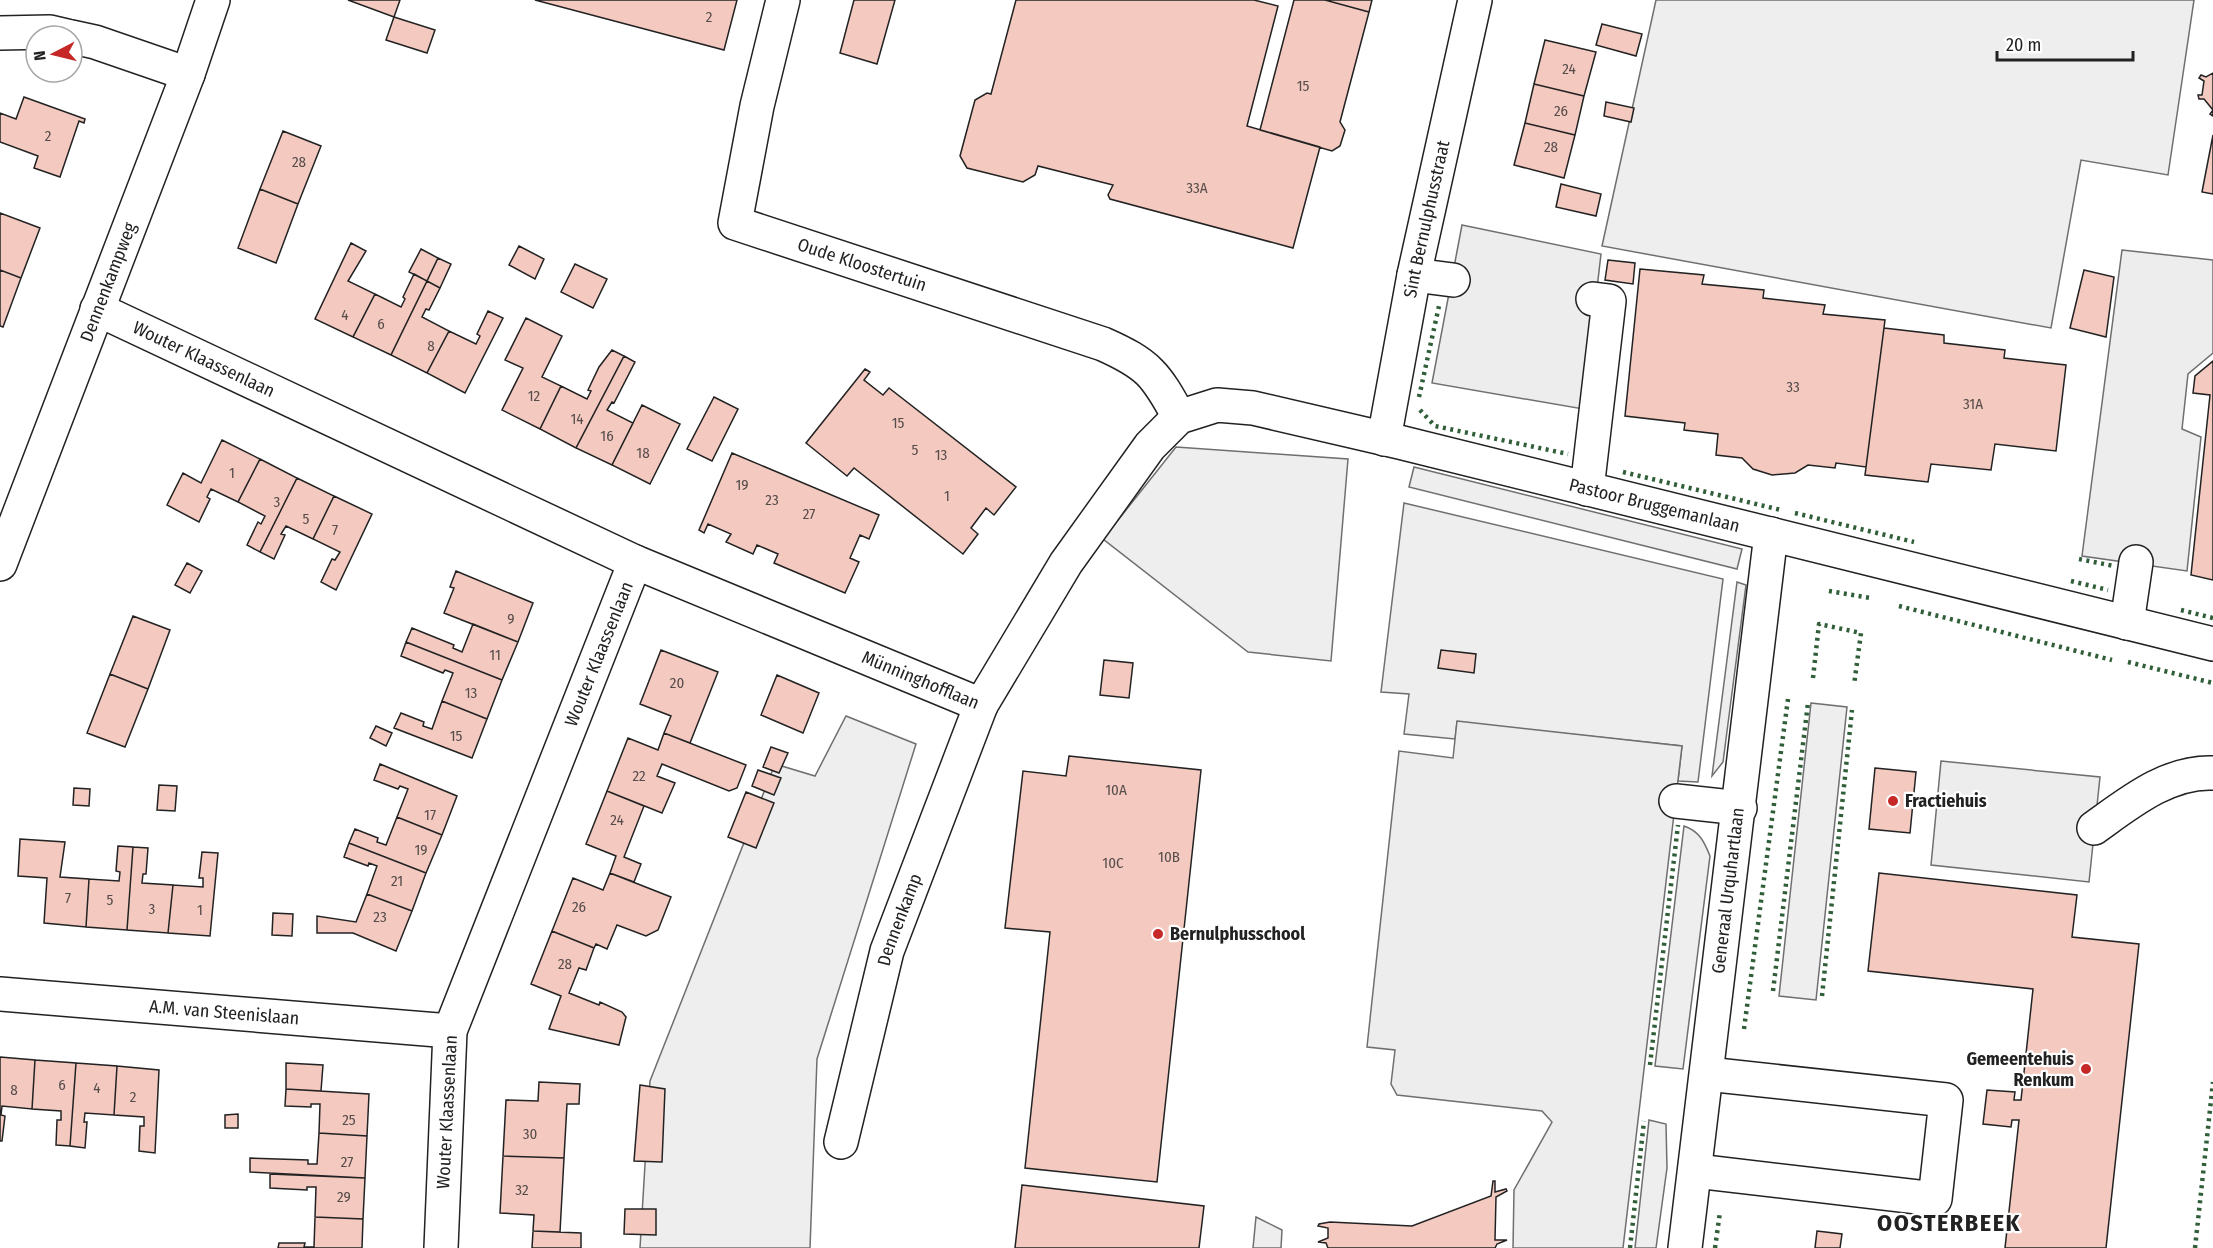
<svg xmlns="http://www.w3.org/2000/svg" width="2213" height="1248" font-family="'Fira Sans Condensed',sans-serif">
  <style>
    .green { fill: #eee; stroke: #6f6f6f; stroke-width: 1.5 }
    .parking { fill: #ededed; stroke: #6f6f6f; stroke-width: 1.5 }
    .building { fill: #f3c9c0; stroke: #222; stroke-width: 1.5 }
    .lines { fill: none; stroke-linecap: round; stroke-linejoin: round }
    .minor-casing { stroke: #222; stroke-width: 36 }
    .minor { stroke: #fff; stroke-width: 33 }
    .hedge { stroke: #2f5e38; stroke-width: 4.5; stroke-dasharray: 3 4.5; stroke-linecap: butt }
    .poi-dot { fill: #c62828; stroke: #fff; stroke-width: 2 }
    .labels { text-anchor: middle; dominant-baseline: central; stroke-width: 4.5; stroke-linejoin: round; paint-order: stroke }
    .number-label { font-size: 15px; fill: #564c4a }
    .street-label { font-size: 18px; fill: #222; stroke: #fff }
    .poi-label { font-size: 18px; font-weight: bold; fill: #222; stroke: #fff; text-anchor: start }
    .district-label { font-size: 24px; font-weight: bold; letter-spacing: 1.5px; fill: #222; stroke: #fff }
  </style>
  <rect width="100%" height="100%" fill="#fff"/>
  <path class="green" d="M1656,0H2194L2168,175L2081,160L2051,328L1602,246Z
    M1176,447L1348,459L1331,661L1248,652L1103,539Z
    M1414,467L1742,549L1737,569L1409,487Z
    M1404,503L1723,579L1698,782L1678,781L1682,746L1457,722L1455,739L1404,734L1409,694L1381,692Z
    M1737,582L1746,585L1723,762L1712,776Z
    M1811,703L1847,707L1816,1000L1779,996Z
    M846,716L916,744L817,1059L810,1248H640L650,1081L775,764L815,776Z
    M1684,826C1699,831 1704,841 1710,856L1683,1069L1655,1066Z
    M1649,1120L1666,1124L1667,1168L1656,1248H1635Z
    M1256,1217L1282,1230L1281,1248H1253Z"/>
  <path class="parking" d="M1462,225L1601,254L1583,409L1432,383Z
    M2122,250L2213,260V353L2188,374L2182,429L2201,437L2187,571L2082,556Z
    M1457,721L1682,746L1623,1248H1513L1514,1190L1552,1122L1542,1111L1397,1095L1391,1084L1395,1050L1367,1047L1399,751L1453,758Z
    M1941,761L2100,777L2089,882L1931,865Z"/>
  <path class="building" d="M348,0H400L394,17Z
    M535,0H737L724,50Z
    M854,0H895L877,64L840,53Z
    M1016,0H1254L1278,6L1247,126L1320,147L1293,248L1110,199L1108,195L1113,185L1038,166L1035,175L1023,182L967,168L960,156L975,100L987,93L991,94Z
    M1294,0H1325L1369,12L1340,122L1345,130L1340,146L1332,151L1260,130Z
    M1325,0H1372L1369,12Z
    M394,17L435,30L427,53L386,40Z
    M1602,24L1642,34L1636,56L1596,45Z
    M1545,40L1596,52L1584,96L1534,84Z
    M2213,73V116L2210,114L2213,110L2204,99H2199L2198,95H2202L2204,81L2199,78L2201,75L2206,77Z
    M1534,84L1584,96L1575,135L1525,123Z
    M24,97L85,119L84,123L79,121L60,177L34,168L38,156L0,142V113L16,119Z
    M1606,102L1634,108L1631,122L1604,116Z
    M1525,123L1575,135L1564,178L1514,165Z
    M283,131L321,146L298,204L260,189Z
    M2213,135V194L2202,192Z
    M1561,184L1601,194L1596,216L1556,207Z
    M260,189L298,204L276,263L238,248Z
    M0,213L40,228L21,278L0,270Z
    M351,243L366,251L348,281L375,294L353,337L315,319Z
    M519,246L544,259L535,279L509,265Z
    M421,249L438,258L427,281L409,272Z
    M438,258L451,264L440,288L427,281Z
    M1608,260L1635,263L1633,284L1605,280Z
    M575,264L607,279L593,308L561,292Z
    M1640,269L1704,275L1702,284L1764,290L1763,298L1825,305L1823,314L1885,320L1866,467L1836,463L1835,468L1808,465L1795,473L1772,475L1753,469L1742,458L1716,455L1718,434L1684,430L1685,423L1625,416Z
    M0,270L21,278L3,327L0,326Z
    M2084,270L2114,277L2106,337L2070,328Z
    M414,274L427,281L391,355L353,337L375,294L401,307L405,299L403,297Z
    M427,281L440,288L429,310L426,309L422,317L449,331L427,373L391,355Z
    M488,311L503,318L465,393L427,373L449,331L476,344L480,336L477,334Z
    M526,318L562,336L542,377L561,386L540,429L502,410L523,368L505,360Z
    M1884,328L1944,335V343L2005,350L2004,358L2066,365L2056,451L1995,444L1991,470L1931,464L1928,482L1865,475Z
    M612,350L624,356L576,448L540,429L561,386L587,399L591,391L588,390L599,367Z
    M624,356L635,362L614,403L612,402L607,410L633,423L612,465L576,448Z
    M2213,361V580L2191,575L2210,395L2193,393L2195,376Z
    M865,369L870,372L864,380L883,395L889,388L1016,487L994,515L986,508L971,528L978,534L963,554L854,468L847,476L806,443Z
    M714,397L738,409L712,461L687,449Z
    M642,405L680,424L650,484L612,465Z
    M222,440L260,459L238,502L211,489L207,497L210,499L199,522L167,505L183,473L201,483Z
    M732,453L879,515L869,539L860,535L850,558L859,562L845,593L774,563L778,554L757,545L753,554L726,542L731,534L708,524L704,533L699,530Z
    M260,459L297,478L260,552L247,545L258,522L261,524L265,516L238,502Z
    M297,478L334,496L313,539L286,526L281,534L285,535L274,559L260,552Z
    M334,496L372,514L336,590L321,582L332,559L335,560L340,552L313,539Z
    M187,563L202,571L190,593L175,585Z
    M456,571L533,603L518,642L444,613L454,588L450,587Z
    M133,616L170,630L148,689L110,674Z
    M473,624L518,642L502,680L406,642L412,628L454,645L453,648L462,652Z
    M406,642L502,680L487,719L442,701L453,673L445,670L443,673L401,656Z
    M661,650L718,672L690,743L664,733L671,716L640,704Z
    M1441,650L1476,654L1474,673L1438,668Z
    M1104,660L1133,663L1129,698L1100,695Z
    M110,674L148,689L125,747L87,733Z
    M777,675L819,693L803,733L761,715Z
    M442,701L487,719L472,758L394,728L401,713L424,722L423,726L432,729Z
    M376,726L392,733L386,746L370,738Z
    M664,733L746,765L737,788L729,791L662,764L657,776L675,783L662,813L607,791L628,738L658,750Z
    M771,747L788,753L779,773L763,767Z
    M1069,756L1201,770L1157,1182L1025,1168L1050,932L1005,928L1023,771L1066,776Z
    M380,764L457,796L442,835L397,817L408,789L400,786L398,789L374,780Z
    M1875,768L1916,772L1910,833L1869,829Z
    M758,770L781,778L774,795L752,786Z
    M159,785L177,786L175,811L157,810Z
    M74,788L90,789L89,806L73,805Z
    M607,791L644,806L624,857L641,864L634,882L610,873L616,856L586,844Z
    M746,792L774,803L756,848L728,837Z
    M397,817L442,835L426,873L349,843L355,829L378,838L377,842L386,845Z
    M20,839L65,842L60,877L89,879L86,927L44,923L47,878L18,876Z
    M349,843L426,873L412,911L367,894L377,866L369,863L368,866L344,857Z
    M118,846L133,847L127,930L86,927L89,879L119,881L120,872L116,871Z
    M133,847L148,848L146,874H143L142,883L173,885L168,933L127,930Z
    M202,852L218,853L210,936L168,933L173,885L203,887V878H199Z
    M610,873L671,897L658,930L646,936L617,925L607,949L596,944L594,948L552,931L573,878L603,890Z
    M1879,873L2077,895L2072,937L2139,944L2106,1248H2005L2019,1120H2012L2011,1127L1983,1124L1987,1090L2015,1092L2014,1100H2021L2033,989L1868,971Z
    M367,894L412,911L396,951L353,933H317V916L356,922Z
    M273,913L293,914L292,936L272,935Z
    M552,931L594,948L586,970L579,968L569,993L599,1005L600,1002L622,1012L626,1017L619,1045L549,1029L561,996L531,984Z
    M0,1057L35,1060L32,1109L2,1106L1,1115L5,1116L2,1141H0Z
    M35,1060L76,1063L70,1146L56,1145L57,1120H61V1111L32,1109Z
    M76,1063L117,1066L114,1115L85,1113L84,1122H87L85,1148L70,1146Z
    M286,1063L323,1065L321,1091L286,1089Z
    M117,1066L159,1070L155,1153L139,1151L140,1126H144V1117L114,1115Z
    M539,1082L580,1084L579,1104H567L564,1158L503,1156L506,1100L538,1101Z
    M640,1085L665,1089L662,1162L634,1161Z
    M286,1089L369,1094L367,1136L319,1133L320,1104H311V1107L285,1106Z
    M238,1114V1128H225V1115Z
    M319,1133L367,1136L365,1178L250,1172V1158L308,1160V1164H317Z
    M503,1156L564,1158L560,1232L533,1231L534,1215L500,1213Z
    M270,1174L365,1178L363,1219L315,1217L316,1187H307V1190L270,1188Z
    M1493,1181H1495V1192L1506,1189L1507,1191L1496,1197L1495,1240H1507L1497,1244L1495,1248H1328L1326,1243L1318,1242L1328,1238V1228L1318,1226L1319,1224L1330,1222L1412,1226L1491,1196Z
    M1022,1185L1204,1206L1199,1248H1015Z
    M625,1209H656V1235L624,1234Z
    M315,1217L363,1219L362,1248H278L279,1243H305L304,1247H314Z
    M533,1231L581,1233V1248H532Z
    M1817,1231L1842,1234L1840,1248H1815Z"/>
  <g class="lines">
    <defs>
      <g id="minor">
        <path id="s1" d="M783,0L757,106L735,223L1103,344C1148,364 1156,374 1179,417"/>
        <path d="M0,33L50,32L67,36"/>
        <path d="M72,37L95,42L188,74"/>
        <path d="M1414,275L1453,280"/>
        <path id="s2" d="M97,309L635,562L450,1031L441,1248"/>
        <path id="s3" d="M1384,439L1414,275L1475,0"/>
        <path d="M1587,489L1609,301L1593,299"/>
        <path id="s4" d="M635,562L981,705L1066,563L1150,446L1179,417L1217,405L1253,408L1399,442L2213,644"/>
        <path id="s5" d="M0,564L188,74L213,0"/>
        <path d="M2127,623L2136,562"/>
        <path d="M1676,801L1740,808"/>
        <path d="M2094,828C2129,803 2168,771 2213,773"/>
        <path id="s6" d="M0,994L450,1031"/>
        <path id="s7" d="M841,1142L887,951L981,705"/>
        <path d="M1696,1171L1935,1199L1946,1100L1707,1074"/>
        <path id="s8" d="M1685,1248L1771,534"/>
      </g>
    </defs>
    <use href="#minor" class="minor-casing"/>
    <use href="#minor" class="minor"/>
    <path class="hedge" d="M1419,397L1439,306
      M1420,410L1435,426L1568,454
      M1623,472L1781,510
      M1795,513L1914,542
      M2079,559L2114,566
      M2071,581L2108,590
      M1829,591L1871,598
      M1899,606L2112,660
      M2181,610L2213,618
      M2128,662L2213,683
      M1813,678L1819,624L1861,633L1854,685
      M1773,991L1808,703
      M1822,996L1852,710
      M1744,1029L1788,699
      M1650,1065L1678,825
      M1630,1248L1644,1121
      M1715,1248L1720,1212
      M2195,1248L2213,1082"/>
  </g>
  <g class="poi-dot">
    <circle cx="1893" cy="801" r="6"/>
    <circle cx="1158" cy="934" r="6"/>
    <circle cx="2086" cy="1069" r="6"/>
  </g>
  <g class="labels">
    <g class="number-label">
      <text x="709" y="17">2</text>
      <text x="1569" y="69">24</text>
      <text x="1303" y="86">15</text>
      <text x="1561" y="111">26</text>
      <text x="48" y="136">2</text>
      <text x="1551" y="147">28</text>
      <text x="299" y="162">28</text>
      <text x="1197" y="188">33A</text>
      <text x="345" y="315">4</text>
      <text x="381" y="324">6</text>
      <text x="431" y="346">8</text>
      <text x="1793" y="387">33</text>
      <text x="534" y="396">12</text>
      <text x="1973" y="404">31A</text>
      <text x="577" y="419">14</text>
      <text x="898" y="423">15</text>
      <text x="607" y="436">16</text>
      <text x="915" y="450">5</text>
      <text x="643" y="453">18</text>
      <text x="941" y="455">13</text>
      <text x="232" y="473">1</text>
      <text x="742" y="485">19</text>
      <text x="947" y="496">1</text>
      <text x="772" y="500">23</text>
      <text x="277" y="502">3</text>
      <text x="809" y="514">27</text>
      <text x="306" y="519">5</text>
      <text x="335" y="530">7</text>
      <text x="511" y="619">9</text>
      <text x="495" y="655">11</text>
      <text x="677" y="683">20</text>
      <text x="471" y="693">13</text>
      <text x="456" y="736">15</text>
      <text x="639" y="776">22</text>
      <text x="1116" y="790">10A</text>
      <text x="430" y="815">17</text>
      <text x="617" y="820">24</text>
      <text x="421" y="850">19</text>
      <text x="1169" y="857">10B</text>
      <text x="1113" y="863">10C</text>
      <text x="397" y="881">21</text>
      <text x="68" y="898">7</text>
      <text x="110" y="900">5</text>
      <text x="579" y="907">26</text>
      <text x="152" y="909">3</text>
      <text x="200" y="910">1</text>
      <text x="380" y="917">23</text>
      <text x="565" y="964">28</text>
      <text x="62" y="1085">6</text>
      <text x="97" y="1088">4</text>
      <text x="14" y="1090">8</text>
      <text x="133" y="1097">2</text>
      <text x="349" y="1120">25</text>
      <text x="530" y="1134">30</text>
      <text x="347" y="1162">27</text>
      <text x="522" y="1190">32</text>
      <text x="344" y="1197">29</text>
    </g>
    <g class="street-label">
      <text stroke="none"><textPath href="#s3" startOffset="224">Sint Bernulphusstraat</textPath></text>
      <text stroke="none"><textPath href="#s1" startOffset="362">Oude Kloostertuin</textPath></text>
      <text stroke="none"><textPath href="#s5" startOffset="302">Dennenkampweg</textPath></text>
      <text stroke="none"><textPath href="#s2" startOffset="118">Wouter Klaassenlaan</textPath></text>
      <text stroke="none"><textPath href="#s4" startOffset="1214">Pastoor Bruggemanlaan</textPath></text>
      <text transform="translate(599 654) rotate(-68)">Wouter Klaassenlaan</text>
      <text stroke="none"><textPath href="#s4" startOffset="309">Münninghofflaan</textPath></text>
      <text stroke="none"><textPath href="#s8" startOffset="360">Generaal Urquhartlaan</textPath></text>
      <text stroke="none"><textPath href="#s7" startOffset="230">Dennenkamp</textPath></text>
      <text stroke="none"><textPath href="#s6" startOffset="225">A.M. van Steenislaan</textPath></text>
      <text transform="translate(447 1112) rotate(-87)">Wouter Klaassenlaan</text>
    </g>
    <g class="poi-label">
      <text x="1905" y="801">Fractiehuis</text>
      <text x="1170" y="934">Bernulphusschool</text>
      <text x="2074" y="1059" text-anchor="end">Gemeentehuis<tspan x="2074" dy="21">Renkum</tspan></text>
    </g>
    <g class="district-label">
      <text x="1949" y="1223">OOSTERBEEK</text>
    </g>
  </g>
  <g transform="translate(54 54) rotate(263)"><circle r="28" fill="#ffffff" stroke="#a7a7a7" stroke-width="1.5"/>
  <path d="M0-4.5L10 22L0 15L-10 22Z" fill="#c62828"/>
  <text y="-9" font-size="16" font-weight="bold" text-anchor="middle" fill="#222222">N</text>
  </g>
  <path d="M1997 51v9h136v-9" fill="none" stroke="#222222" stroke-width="3"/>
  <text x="2006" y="51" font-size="18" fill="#222222" stroke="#ffffff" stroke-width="4.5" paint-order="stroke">20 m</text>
</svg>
